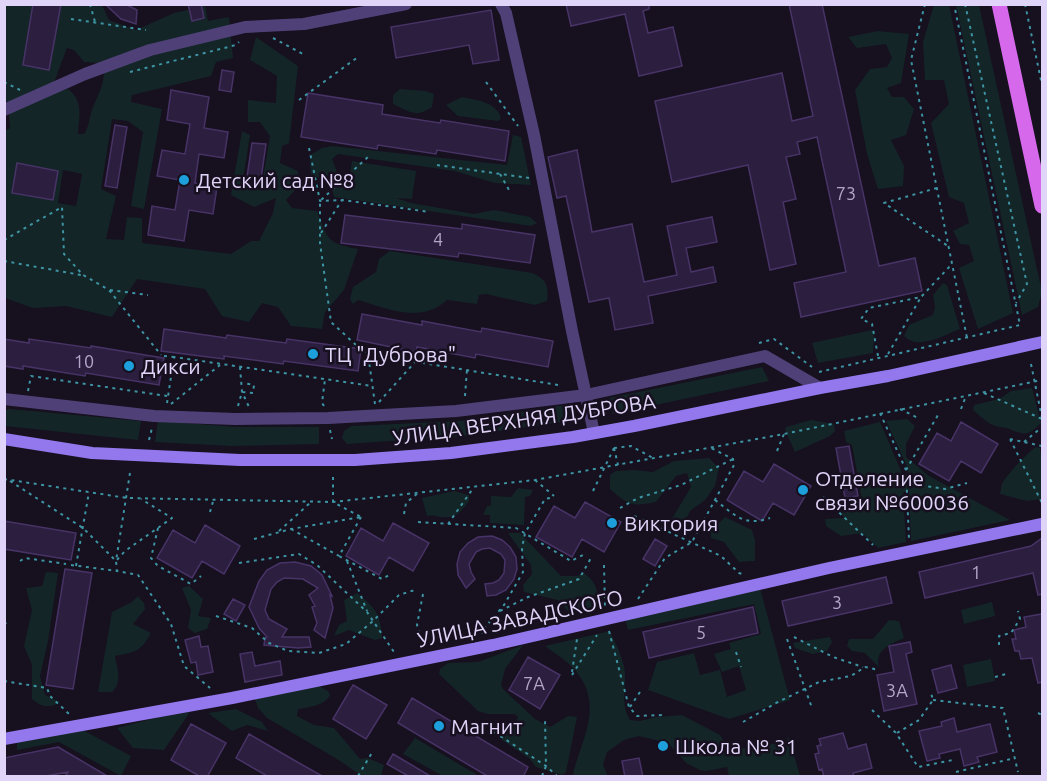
<svg xmlns="http://www.w3.org/2000/svg" width="1047" height="781" font-family="Ubuntu,sans-serif">
  <style>
    .green { fill: #142528; fill-rule: evenodd }
    .building { fill: #2b1e3e; stroke: #483367; stroke-width: 1.5 }
    .lines { fill: none; stroke-linecap: round; stroke-linejoin: round }
    .path { stroke: #3d94a3; stroke-width: 2; stroke-dasharray: 3 4.5; stroke-linecap: butt }
    .street { stroke: #4f4178; stroke-width: 12 }
    .secondary { stroke: #9377ed; stroke-width: 12 }
    .primary { stroke: #d669eb; stroke-width: 15 }
    .poi-dot { fill: #1d9fdc; stroke: #16101f; stroke-width: 2 }
    .labels { text-anchor: middle; dominant-baseline: central; stroke-width: 5; stroke-linejoin: round; paint-order: stroke }
    .number-label { font-size: 18px; fill: #b3a6ca }
    .poi-label { font-size: 21px; fill: #e0d4f9; stroke: #16101f; text-anchor: start }
    .street-label { font-size: 21px; fill: #e0d4f9; stroke: #16101f }
  </style>
  <rect width="100%" height="100%" fill="#16101f"/>
  <path class="green" d="M5,5H33L23,65L49,70L61,5H102L109,20L136,30L174,13L205,6L208,21L229,17L233,58L216,62L211,76L132,95L131,102L162,109L144,209L131,206L143,132L128,121L112,119L101,189L116,196L106,239L124,240L127,217L142,218V243L231,254L251,241H259L273,213L276,198L254,207L231,195L242,131L250,135L242,186L261,190L270,136L260,122H248V100L276,103L277,76L250,60L256,37L298,66L289,143L282,146L280,163L298,171V187L286,200L292,208L317,211C328,239 326,243 358,249L344,290L325,312L322,329L291,326L278,307L262,303L249,322L222,316L205,289L137,279L112,317L66,306L33,308L5,298L4,131L10,128L8,102L4,100ZM67,48L74,50L84,62L101,63C109,79 97,95 92,110C89,118 89,127 84,134H78C79,115 84,102 68,89L50,93ZM17,163L58,171L52,200L12,192ZM63,170L82,174L76,206L58,203Z
    M934,5H949L1013,313L978,329L959,268L974,261L969,245L960,244L953,231L969,223L964,203L949,197L931,123L949,104L944,80H925L923,42Z
    M956,5H979L1042,292L1038,307L1022,315Z
    M878,31L909,34L901,83L887,88L892,97H904L914,109L906,135L891,140L904,166L903,186L878,189L867,154L855,90L870,69L887,67L892,58L886,44L857,48L848,37Z
    M400,89L426,91L434,94L432,107C416,118 410,112 393,104V95Z
    M462,97C476,100 497,102 501,118L498,121L458,116L446,105Z
    M513,135L521,137L531,185L495,183L454,171L338,154L332,159L337,172L349,180L352,161L416,171L412,199L396,198L411,203L474,214L494,210L530,217L537,223L531,226L334,197L330,181L311,175L310,155L322,148L332,146L507,165Z
    M390,251L532,273C546,279 549,285 547,301L535,305L486,294L479,295L477,304L447,300C421,324 388,309 358,300L353,304L350,299L353,287L376,272L379,259Z
    M943,283L947,285L960,329C944,335 918,351 904,336L909,325L933,315L935,307L933,295Z
    M872,330L874,333L873,353L818,363L812,343Z
    M762,367L769,381L613,414L609,398Z
    M1032,388L1041,423C1028,437 1024,435 1007,428C1003,427 997,427 993,425C986,422 979,415 973,410L974,405L999,399L1011,391Z
    M573,404L577,420L463,436L347,444L342,438L344,431L351,426L461,421Z
    M9,409L141,421L138,440L5,426V410Z
    M907,419L915,426L906,444V457L929,476L1010,520L911,541L909,490L903,493L906,542L878,548L862,533L841,536L826,526L825,519L844,518L842,515L843,504L862,500L852,445L846,442L844,431L880,422L902,473V479L909,480L906,464L886,421Z
    M811,420L834,424L835,431L830,436L795,452L785,430L786,427Z
    M158,421L236,427H319V444L232,446L155,442Z
    M1036,447L1040,448L1042,461V499L1027,501L1000,494C1001,490 1001,486 1002,484C1005,476 1029,451 1036,447Z
    M709,458L719,468L715,486L705,500L690,511L687,517L674,525L670,522L691,487L687,473L676,476L656,502C632,507 628,505 610,489V475L616,471L634,470L653,472L674,461Z
    M518,488L533,490L530,496L525,497L524,525L490,523V515H483L487,506H491V496L511,497Z
    M454,491L469,495V501C459,515 453,520 435,516V515L427,516L422,498Z
    M725,517L752,530L755,540V561L739,562L724,542L711,538V531Z
    M508,533H520L561,576H577L584,573C598,584 599,591 595,608L582,612L568,611L558,600L524,592L523,585L532,574L531,565Z
    M46,572L58,573L48,641L40,676L45,695L60,702C49,709 41,707 32,699V665L24,646L32,610L26,588L42,586Z
    M189,586L203,599L198,616L211,618L207,629L195,633L188,628L191,610L182,588Z
    M760,588L790,700L729,719L648,690L657,662L694,653L700,675L720,670L727,697L746,690L739,666L722,672L714,654L731,649L729,643L761,634L754,604L628,630L625,618Z
    M357,593C376,608 381,615 382,638L375,640L349,630L334,636L339,625L347,621L344,600Z
    M138,596L144,603L145,609L133,624L151,633C141,652 135,652 115,656C117,669 123,682 112,692H98L112,612L132,602Z
    M992,602L995,616L964,624L961,610Z
    M889,620L899,621L904,638C891,644 874,650 879,667L865,653L852,651L847,646L849,639H873Z
    M610,631C615,643 624,659 625,673C626,691 620,703 630,720L640,721L656,717L682,715L720,735L730,750L785,742L789,737L800,776H729L727,767L706,771L700,770L686,763L668,743L639,736L624,740L607,752L603,765L608,776H573L574,769C585,734 603,701 574,669C566,660 554,653 545,646Z
    M830,637L832,642L827,651L812,654L795,648L793,643Z
    M523,645L505,669L501,685L503,689L535,719L550,727L568,716L577,717L566,772L562,775L536,767L529,758L502,740L500,731L516,722L518,717L515,714H488L478,711L439,674L440,669L448,663L478,662Z
    M991,659L995,681L967,687L963,665Z
    M315,684L328,691L330,695C324,706 309,707 298,709L297,716L314,725L334,728L360,759L368,758L384,765L381,776H362L337,759L267,718L258,708L254,696Z
    M236,709L262,722L268,731L247,725L232,731L208,713Z
    M190,712L164,750L133,748L117,728L159,717Z
    M81,729L131,756L121,776L59,742L17,750V741Z
    M415,738L479,776H443L403,754Z"/>
  <path class="building" d="M33,4H61L49,70L23,65Z
    M105,4H125L137,10L136,24L121,19Z
    M188,4H201L204,18L192,21Z
    M566,4H649V9L643,11L648,33L673,27L682,66L639,76L625,14L571,26Z
    M789,4H822L879,266L915,258L922,291L801,317L794,283L846,272L817,137L797,142L800,154L786,157L796,199L783,202L796,264L770,270L748,165L672,182L655,101L782,73L792,121L813,116Z
    M491,10L499,60L473,64L469,45L396,58L391,27Z
    M222,70L234,72L231,92L219,90Z
    M171,90L209,97L204,128L228,132L224,158L199,154L195,183L217,187L213,214L189,210L184,241L148,235L152,206L175,210L180,180L157,176L162,150L185,154L190,124L167,120Z
    M308,93L383,105L382,114L440,123L441,120L509,131L505,161L437,150L436,154L378,145L377,149L301,137Z
    M115,125L127,127L117,188L105,186Z
    M252,143L266,144L261,179L247,177Z
    M577,150L592,232L632,224L644,282L677,275L667,226L712,217L717,242L686,248L691,272L713,267L716,282L648,296L653,323L615,330L609,298L589,302L566,196L557,198L548,157Z
    M17,163L58,171L53,200L12,193Z
    M345,215L462,229V224L535,235L530,263L459,253L458,257L341,243Z
    M362,314L422,325V321L481,332L482,328L553,341L548,367L476,354L475,358L417,347L416,352L357,340Z
    M164,329L226,338L227,335L286,343L287,339L361,349L358,371L284,361L283,364L224,356V359L161,351Z
    M4,339L29,343V339L91,348V346L164,358L159,385L86,373L85,376L23,366V369L4,366Z
    M961,422L998,444L981,473L961,461L949,481L919,464L937,433L951,441Z
    M849,446L858,496L845,498L836,448Z
    M774,464L811,486L794,515L773,503L762,521L727,500L744,471L763,482Z
    M585,502L621,522L604,552L582,539L572,557L536,537L554,506L575,518Z
    M4,521L76,533L71,560L4,549Z
    M393,523L429,543L413,571L389,557L379,575L346,556L361,528L383,541Z
    M205,525L240,546L224,574L202,561L192,578L157,558L173,530L195,543Z
    M492,536L502,540L510,547L516,557L517,569L514,579L506,590L496,595L487,596L485,584L493,583L499,580L504,573L505,560L501,554L490,548L482,549L476,552L469,564L471,572L475,579L466,588L458,575L457,564L460,552L468,543L478,537Z
    M1042,538V594L1038,595L1033,573L925,598L919,572L1031,546Z
    M655,539L667,546L655,566L643,559Z
    M295,562L311,566L322,575L332,596L330,595L333,608L325,638L314,630L317,623L312,607L315,606L309,595L318,588L303,579L284,578L277,582L271,589L265,610L269,619L287,629L282,637H309L311,647L298,648L264,645L265,638L267,637L259,628L249,607L259,581L267,570L280,563Z
    M65,569L92,573L73,689L46,685Z
    M886,577L892,603L788,626L782,601Z
    M233,599L245,605L236,621L224,614Z
    M753,607L758,633L649,658L643,632Z
    M1042,614V682L1038,683L1032,658L1021,659L1019,651H1015L1012,639H1016L1014,630L1026,627L1024,617Z
    M199,636L201,647L208,646L213,672L198,675L196,662L191,663L185,640Z
    M910,642L912,652L906,654L917,704L884,711L877,675L894,672L889,646Z
    M252,652L255,666L280,661L282,675L245,682L240,654Z
    M528,657L560,675L540,709L509,690Z
    M951,665L957,688L938,693L932,670Z
    M353,685L387,705L366,739L333,719Z
    M412,698L528,767L523,777H489L398,723Z
    M954,718L957,732L990,724L997,752L977,757L979,762L964,766L960,749L939,754L940,758L927,761L919,731L942,726L941,722Z
    M191,724L226,743L207,777H201L171,760Z
    M843,733L848,749L866,744L872,768L853,773L854,777H824L822,769L819,770L815,754L819,753L817,746L821,745L819,739Z
    M249,734L292,759L324,777H269L236,758Z
    M58,747L109,777H65L68,772L40,777H4V758Z
    M393,754L432,777H410L387,764Z
    M639,758L643,777H625L622,761Z"/>
  <g class="lines">
    <path class="path" d="M90,4L95,22
      M925,4L911,60L967,338
      M965,4L1027,284L1016,303
      M1025,4L1042,85
      M71,19L146,30
      M273,38L303,54
      M130,72L236,45L239,42
      M4,82L20,90
      M486,82L518,126
      M299,100L358,57
      M309,148L320,201L342,200L430,212
      M437,165L529,178
      M500,174L509,190
      M937,188L884,203L948,246
      M321,233L342,200
      M4,240L62,207L64,254L83,275L109,290L161,355
      M4,261L81,275
      M110,290L148,295
      M759,343L774,339L812,367
      M356,345L331,322L320,243V201L369,156
      M361,346L368,354
      M888,354L921,297
      M164,356L174,357
      M878,356L872,324L861,319L869,308L921,297L952,264
      M1031,364L1042,418
      M240,367L242,392L249,407
      M819,372L1020,325L954,4
      M28,391L31,376L167,396
      M984,393L1042,419
      M465,396L467,369
      M379,402L415,362
      M167,403L174,357L372,386
      M171,404L220,365
      M375,404L368,354L558,385
      M603,404L606,415
      M238,406L242,392L253,393L254,385L243,383
      M324,406L322,403L325,379
      M900,409L920,419
      M961,409L966,396
      M880,413L906,470L909,540
      M330,430L332,439
      M1010,439L1042,503
      M1010,439L1042,446
      M149,440L152,428
      M1024,442L1042,427
      M614,448L631,446L653,458
      M614,448L618,465
      M777,451L784,434
      M906,470L938,415
      M130,473L116,561L117,571L138,575L171,624L184,666L210,688
      M333,477V502L361,517
      M4,479L127,498L333,502L535,480L784,434L1042,380
      M535,480L554,496
      M10,481L83,528L116,561L125,551L172,518L141,499
      M906,483L945,489L967,483
      M593,491L614,448
      M823,497L873,545
      M715,500C735,515 744,527 770,518
      M620,508L638,498L681,485L733,459
      M210,512L214,498
      M404,514L406,503L418,493
      M634,516L721,556L739,573L745,575
      M361,517L339,556L382,579L389,575
      M418,522L516,528L571,561L585,554
      M448,524L474,487
      M158,528L151,558L158,566L191,584L201,576
      M291,529L339,556
      M279,531L310,503
      M254,539L291,529L361,517
      M20,561L25,558L66,564
      M347,561L367,611
      M239,563L299,554L317,565L367,612L394,652
      M71,565L117,571
      M604,565L605,608
      M76,566L89,492
      M423,594L417,625L424,647
      M638,599L665,558L692,542L734,465L733,459L711,448
      M500,611L528,597L579,579L591,558
      M216,616L252,628L269,643L288,651L319,653L346,644L373,621L399,595L415,590
      M4,622L9,626
      M609,631L629,707L637,716L663,715
      M484,633L481,632L504,605L523,572L522,548L525,533L545,499L554,497
      M794,637L833,657L863,667
      M787,639L812,708
      M999,645V636L1011,633L1020,619L1018,611
      M736,652L741,667
      M572,672L577,639
      M572,675L597,635
      M995,677L1006,674
      M4,681L47,688L50,696L69,714
      M933,700L1003,708L1018,772
      M630,707L642,689
      M872,710L896,733L918,767L953,760
      M1038,713L1042,715
      M743,722L776,703L819,682L851,676L865,667L879,670
      M494,732L546,766L557,776
      M897,733L919,720L933,700L931,693
      M956,772L1015,758
      M358,776L373,751
      M542,776L546,766L545,719"/>
    <path class="street" d="M501,4L506,13L534,135L572,331L594,433
      M4,110L85,74L150,50L245,27L304,24L406,4
      M4,399L154,416L235,419L328,418L456,411L586,395L765,356L820,388"/>
    <path class="secondary" d="M4,439L92,453L240,460H355L451,453L573,437L634,426L820,388L888,376L1042,342
      M4,739L232,698L493,645L829,568L1042,524"/>
    <path class="primary" d="M999,4L1042,206"/>
  </g>
  <g class="poi-dot">
    <circle cx="184" cy="180" r="6"/>
    <circle cx="313" cy="354" r="6"/>
    <circle cx="129" cy="366" r="6"/>
    <circle cx="803" cy="490" r="6"/>
    <circle cx="612" cy="523" r="6"/>
    <circle cx="439" cy="726" r="6"/>
    <circle cx="663" cy="746" r="6"/>
  </g>
  <g class="labels">
    <g class="number-label">
      <text x="846" y="193">73</text>
      <text x="438" y="239">4</text>
      <text x="84" y="361">10</text>
      <text x="976" y="572">1</text>
      <text x="837" y="602">3</text>
      <text x="701" y="632">5</text>
      <text x="534" y="683">7А</text>
      <text x="897" y="690">3А</text>
    </g>
    <g class="poi-label">
      <text x="196" y="180">Детский сад №8</text>
      <text x="325" y="354">ТЦ "Дуброва"</text>
      <text x="141" y="366">Дикси</text>
      <text x="815" y="478">Отделение<tspan x="815" dy="24">связи №600036</tspan></text>
      <text x="624" y="523">Виктория</text>
      <text x="451" y="726">Магнит</text>
      <text x="675" y="746">Школа № 31</text>
    </g>
    <g class="street-label">
      <text transform="translate(524 419) rotate(-8)">УЛИЦА ВЕРХНЯЯ ДУБРОВА</text>
      <text transform="translate(520 618) rotate(-12)">УЛИЦА ЗАВАДСКОГО</text>
    </g>
  </g>
  <rect width="1047" height="781" fill="none" stroke="#e0d4f9" stroke-width="12"/>
</svg>
